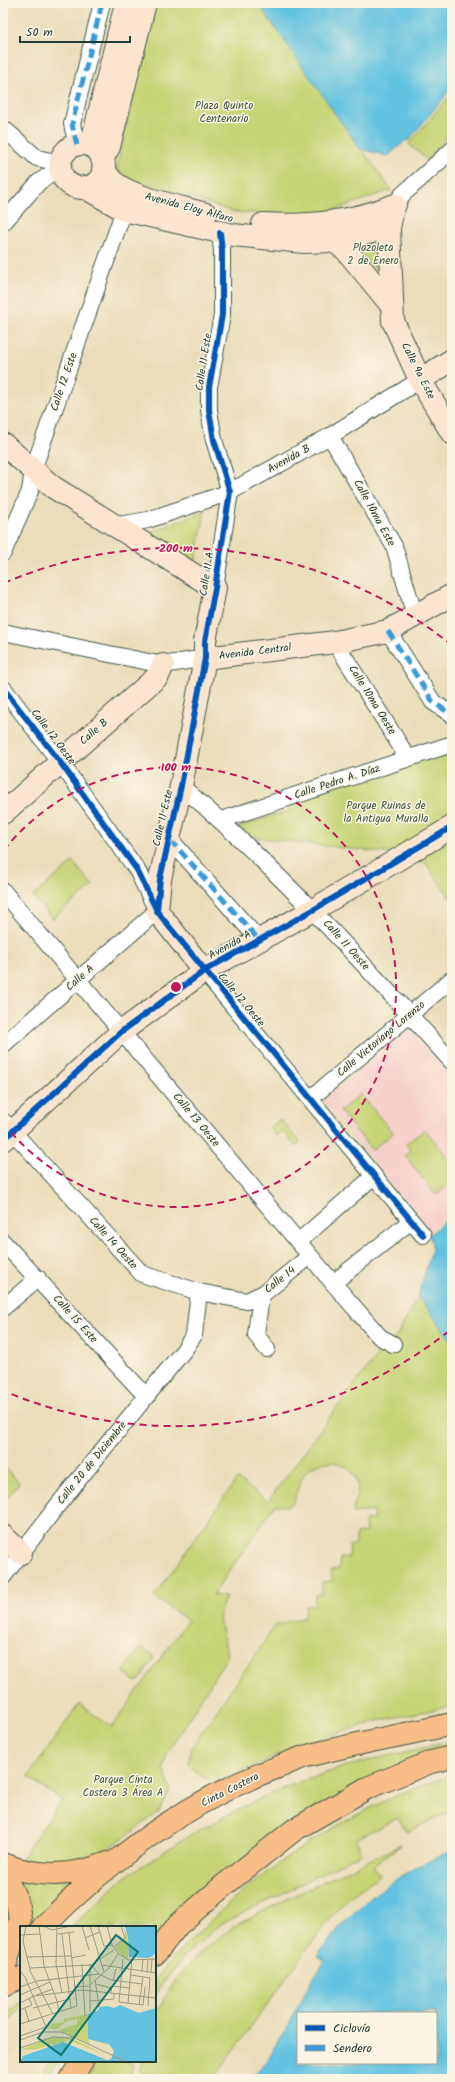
<svg xmlns="http://www.w3.org/2000/svg" width="455" height="2082" font-family="Kalam,sans-serif">
  <style>
    .built { fill: #f7d0cb }
    .green { fill: #c6d476; stroke: #728855 }
    .water { fill: #62c2e0; stroke: #40808a; fill-rule: evenodd }
    .lines { fill: none; stroke-linecap: round; stroke-linejoin: round }
    .street-casing { stroke: #3d5548; stroke-width: 18 }
    .secondary-casing { stroke: #3d5548; stroke-width: 24 }
    .primary-casing { stroke: #3d5548; stroke-width: 24 }
    .street { stroke: #fff; stroke-width: 16 }
    .secondary { stroke: #fce5cf; stroke-width: 22 }
    .primary { stroke: #f7be88; stroke-width: 22 }
    .quiet { stroke: #3a99d8; stroke-width: 5; stroke-dasharray: 10 5; stroke-linecap: butt }
    .cycleway-casing { stroke: #fcf5e5; stroke-width: 8 }
    .cycleway { stroke: #0057b8; stroke-width: 6 }
    .ring { fill: none; stroke: #c2185b; stroke-width: 2; stroke-dasharray: 7 5 }
    .labels { text-anchor: middle; dominant-baseline: central; stroke-width: 3; stroke-linejoin: round; paint-order: stroke }
    .park-label { font-size: 11px; fill: #405b41; stroke: #fcf5e5 }
    .street-label { font-size: 11px; fill: #1f3d34; stroke: #fcf5e5 }
    .inset-road { fill: none; stroke: #999d84; stroke-width: 1 }
    .view { fill: #0f766e; fill-opacity: 0.15; stroke: #0f766e; stroke-width: 2 }
    .inset-edge { fill: none; stroke: #1f3d34; stroke-width: 2 }
    .centre { fill: #c2185b; stroke: #fcf5e5; stroke-width: 2 }
    .ring-label { font-size: 12px; text-anchor: middle; font-weight: bold; fill: #c2185b; stroke: #fcf5e5; stroke-width: 3; stroke-linejoin: round; paint-order: stroke }
  </style>
  <rect width="100%" height="100%" fill="#fcf5e5"/>
  <filter id="ink" filterUnits="userSpaceOnUse"><feTurbulence type="fractalNoise" baseFrequency=".025" numOctaves="2"/><feDisplacementMap in="SourceGraphic" scale="8" xChannelSelector="R" yChannelSelector="G"/><feConvolveMatrix kernelMatrix="1 2 1 2 8 2 1 2 1" color-interpolation-filters="sRGB"/></filter>
  <filter id="wash" filterUnits="userSpaceOnUse"><feTurbulence type="fractalNoise" baseFrequency=".012" numOctaves="4" result="noise"/><feDisplacementMap in="SourceGraphic" scale="16" xChannelSelector="R" yChannelSelector="G"/><feGaussianBlur stdDeviation="0.9" result="paint"/><feColorMatrix in="noise" values="0 0 0 0 0 0 0 0 0 0 0 0 0 0 0 0 0 1.4 0 .05"/><feComposite in="paint" operator="in"/></filter>
  <g filter="url(#wash)">
    <rect width="100%" height="100%" fill="#eaddba"/>
    <path class="built" d="M411,1026L452,1074V1116L450,1118L452,1120V1213L429,1231L323,1100Z"/>
    <path class="green" d="M154,3H258L391,190L314,217L234,212L151,185L130,181L120,175L117,166Z
      M447,99L452,103V130L427,160L409,144Z
      M376,241L380,243L388,283L358,250L362,245Z
      M205,511L195,564L150,537L152,532Z
      M452,750V819L394,854L251,837L238,827L289,811L292,799Z
      M452,839V900L421,857Z
      M73,862L93,886L52,919L33,896Z
      M360,1094L393,1133L372,1150L340,1111Z
      M280,1119L300,1142L295,1146L282,1131L276,1136L269,1128Z
      M425,1129L452,1163V1182L436,1195L405,1156L411,1151L406,1144Z
      M418,1297L452,1341V1706L377,1721L311,1741L217,1782C203,1778 197,1775 189,1763L190,1750L198,1737L276,1625L305,1617L306,1606L315,1605V1595L322,1593V1582L332,1581L331,1571L339,1569L340,1558L349,1557V1546L356,1544V1534L366,1532L365,1521L374,1519L373,1511L353,1513C352,1502 360,1495 357,1483C353,1460 320,1455 305,1473C299,1481 297,1494 292,1504L287,1506L275,1505L213,1595L226,1597C212,1624 225,1630 227,1657L168,1752L163,1768L171,1790L159,1812L95,1858L62,1867L20,1860L62,1800L28,1777L79,1704L112,1727L188,1620L154,1597L237,1479L268,1501L344,1398L380,1352L398,1334Z
      M3,1465L19,1483L3,1503Z
      M143,1648L153,1655L154,1659L139,1681H134L125,1674L124,1671L139,1649Z
      M452,1741V1745L380,1773L155,1939V1927H71L125,1877L190,1835L251,1803L294,1784L343,1767Z
      M452,1774V1811L407,1832L398,1818L356,1839L362,1853L220,1925L187,1953L160,1987L155,1997V1979L158,1976C221,1903 291,1846 379,1804C402,1792 428,1784 452,1774Z
      M401,1845L373,1866L380,1875L352,1895L332,1915L213,2079H163L139,2072L142,2061H155V2018L165,1997L182,1971L208,1946L233,1927L287,1899Z
      M22,1879L76,1880L34,1927H26L25,1898L21,1882Z
      M3,1904C16,1912 7,1926 3,1938Z
      M19,2003H21V2010L12,2017L3,2030V2018Z
      M50,2061H58L48,2079H41Z
      M97,2061H134L129,2079H88Z"/>
    <path class="water" d="M258,3H452V91L450,90L408,141L406,140L388,156L360,149Z
      M452,1215V1341L418,1297L432,1249V1244L429,1235Z
      M452,1851V2079H250C284,2046 298,1998 325,1960L318,1956C351,1906 397,1873 452,1851ZM298,2013H436V2063H298Z"/>
  </g>
  <g filter="url(#ink)">
    <g class="lines">
      <defs>
        <path id="street" d="M3,128L37,158L60,163
          M77,145L72,124L102,3
          M395,205L402,195L452,150
          M3,223L39,182L60,168
          M330,436L394,546L415,616
          M113,526L148,520L230,492L330,436L420,380
          M3,553L30,491L33,470L124,210
          M215,588L230,492L214,440L209,410V387L222,315V250L220,233
          M388,631L433,702L452,715
          M3,632L163,665L205,658
          M335,642L408,758
          M3,688L60,762L137,870L157,911L3,1045
          M181,786C279,870 366,966 452,1062
          M221,820L452,744
          M168,842L175,845L259,940
          M3,891L333,1283L380,1337L393,1344
          M204,971L423,1235
          M310,1099L452,979
          M3,1121L142,1274L199,1292L247,1301L264,1293L310,1256
          M3,1242L147,1397
          M298,1242L374,1176
          M333,1283L411,1221
          M261,1295L256,1335L267,1349
          M3,1308L38,1278
          M3,1577L57,1506L184,1350L194,1335L199,1292"/>
        <path id="secondary" d="M60 166a22 22 0 1 1 44 0a22 22 0 1 1-44 0Z
          M91,146L126,3
          M102,159L109,147L145,3
          M103,169C107,173 110,180 115,183C133,198 182,207 206,214
          M84,187L124,210L233,235L304,242L333,241L389,228
          M392,213L389,228L393,321L420,380L452,433
          M263,224C310,227 351,222 395,205
          M333,241L346,250L392,306
          M420,380L452,360
          M3,444L53,487L215,588L205,641V658L181,786L160,879L157,911L204,971
          M205,658L335,642L388,631L452,595
          M3,813L158,676L163,665
          M3,1140L121,1032L204,971L313,910L452,827
          M3,1536L21,1553"/>
        <path id="primary" d="M3,1864C38,1878 73,1877 108,1863
          M3,1872L17,1901L20,1919L5,1966
          M43,1927C108,1861 186,1802 273,1769C284,1765 296,1759 307,1756C355,1743 404,1735 452,1724
          M155,1954L178,1925L223,1886L294,1830L367,1788L431,1762L452,1757
          M3,1986L21,1978
          M71,2079L82,2061"/>
      </defs>
      <use href="#street" class="street-casing"/>
      <use href="#secondary" class="secondary-casing"/>
      <use href="#primary" class="primary-casing"/>
      <use href="#street" class="street"/>
      <use href="#secondary" class="secondary"/>
      <use href="#primary" class="primary"/>
      <path class="quiet" d="M77,145L72,124L102,3
        M388,631L433,702L452,715
        M168,842L175,845L259,940"/>
      <defs>
        <path id="cycleway" d="M3,688L60,762L137,870L157,911L167,924L423,1235
          M157,911L160,879L181,786L205,658V641L215,588L230,492L214,440L209,410V387L222,315V250L220,233
          M3,1140L121,1032L204,971L313,910L452,827"/>
      </defs>
      <use href="#cycleway" class="cycleway-casing"/>
      <use href="#cycleway" class="cycleway"/>
    </g>
  </g>
  <g class="ring">
    <path d="M4 850A220 220 0 1 1 4 1124"/>
    <path d="M449 1331A439 439 0 0 1 4 1391M4 583A439 439 0 0 1 449 643"/>
  </g>
  <g class="labels">
    <g class="park-label">
      <text x="224" y="106">Plaza Quinto<tspan x="224" dy="13">Centenario</tspan></text>
      <text x="373" y="248">Plazoleta<tspan x="373" dy="13">2 de Enero</tspan></text>
      <text x="386" y="806">Parque Ruinas de<tspan x="386" dy="13">la Antigua Muralla</tspan></text>
      <text x="123" y="1780">Parque Cinta<tspan x="123" dy="13">Costera 3 Área A</tspan></text>
    </g>
    <g class="street-label">
      <text transform="translate(189 208) rotate(15)">Avenida Eloy Alfaro</text>
      <text transform="translate(204 362) rotate(-81)">Calle 11 Este</text>
      <text transform="translate(418 371) rotate(63)">Calle 9a Este</text>
      <text transform="translate(64 382) rotate(-71)">Calle 12 Este</text>
      <text transform="translate(289 459) rotate(-29)">Avenida B</text>
      <text transform="translate(374 513) rotate(61)">Calle 10ma Este</text>
      <text transform="translate(207 574) rotate(-81)">Calle 11 A</text>
      <text transform="translate(255 652) rotate(-7)">Avenida Central</text>
      <text transform="translate(372 700) rotate(58)">Calle 10ma Oeste</text>
      <text transform="translate(94 732) rotate(-41)">Calle B</text>
      <text transform="translate(53 737) rotate(53)">Calle 12 Oeste</text>
      <text transform="translate(337 782) rotate(-18)">Calle Pedro A. Díaz</text>
      <text transform="translate(163 818) rotate(-77)">Calle 11 Este</text>
      <text transform="translate(230 945) rotate(-29)">Avenida A</text>
      <text transform="translate(346 945) rotate(48)">Calle 11 Oeste</text>
      <text transform="translate(80 978) rotate(-41)">Calle A</text>
      <text transform="translate(241 1000) rotate(50)">Calle 12 Oeste</text>
      <text transform="translate(381 1039) rotate(-40)">Calle Victoriano Lorenzo</text>
      <text transform="translate(196 1120) rotate(50)">Calle 13 Oeste</text>
      <text transform="translate(113 1243) rotate(48)">Calle 14 Oeste</text>
      <text transform="translate(280 1280) rotate(-38)">Calle 14</text>
      <text transform="translate(75 1319) rotate(48)">Calle 15 Este</text>
      <text transform="translate(92 1463) rotate(-51)">Calle 20 de Diciembre</text>
      <text transform="translate(230 1790) rotate(-27)">Cinta Costera</text>
    </g>
  </g>
  <g transform="translate(20 1926)">
    <rect width="136" height="136" fill="#eaddba"/>
    <path d="M105,3L108,11V33L103,31L95,21L105,13ZM68,88V113L83,116L92,120L68,113L70,118L39,104L57,98V93L47,95L36,104L27,101L31,100V98L44,96V93L49,92ZM43,111L53,113L86,129L45,113L47,115L28,120L25,116L23,118L26,120L18,123L0,124L30,112Z" fill="#c6d476"/>
    <path d="M105,0H136V30L133,27V30L128,32L109,31L108,11ZM100,79L119,87L136,82V136H0L3,130L43,116L87,134L91,133L94,125L89,118L68,113V88L77,85L80,81L87,80L94,82Z" fill="#62c2e0"/>
    <path class="inset-road" d="M6,0L3,15L11,47L33,88M19,0L24,40L37,75L39,86M23,0L32,4L51,0M37,0L36,38L42,67M62,0L69,24M70,0L84,46M78,0L84,20L92,19M87,0L92,19M49,7L57,80M38,8L54,6M42,8L51,83M0,9L20,8M65,12L80,6M95,20L105,12L101,0M94,21L92,19L99,28L108,34L136,33M7,31L51,30M51,32L66,29M103,33L99,76L123,79L125,61M62,38L65,90M70,38V86M71,39L79,48L91,54L122,58M82,39L136,47M10,42L71,39L94,24M0,45L5,51L26,101L0,110M122,45L123,33M127,46L128,33M131,46L132,32M111,49L130,52L128,80M75,54L79,81M93,55L96,43M76,58L91,62M70,59L89,42L98,28M0,61L17,55L79,48M54,61L69,60M91,67L92,60L110,62M0,69L30,56M16,69L33,63M70,75L94,73V67M0,77L14,70L63,64L136,72M108,77L112,33M119,79L123,51M5,82L9,96M13,82L50,73M0,84L12,79L9,72M0,98L57,80M0,114L23,106H42L107,136M0,122L33,111L52,112"/>
    <path class="view" d="M96,9L118,26L41,129L18,112Z"/>
    <rect width="136" height="136" class="inset-edge"/>
  </g>
  <circle cx="176" cy="987" r="6" class="centre"/>
  <g class="ring-label">
    <text x="176" y="552">200 m</text>
    <text x="176" y="771">100 m</text>
  </g>
  <rect width="455" height="2082" fill="none" stroke="#fcf5e5" stroke-width="16"/>
  <rect x="297" y="2012" width="140" height="52" fill="#fcf5e5" stroke="#a4ab9e"/>
  <rect x="305" y="2025" width="20" height="6" fill="#0057b8" stroke="#a4ab9e"/>
  <text x="333" y="2032" font-size="12" fill="#1f3d34">Ciclovía</text>
  <rect x="305" y="2045" width="20" height="6" fill="#3a99d8" stroke="#a4ab9e"/>
  <text x="333" y="2052" font-size="12" fill="#1f3d34">Sendero</text>
  <path d="M20 36v6h110v-6" fill="none" stroke="#1f3d34" stroke-width="2"/>
  <text x="26" y="36" font-size="12" fill="#1f3d34" stroke="#fcf5e5" stroke-width="3" paint-order="stroke">50 m</text>
</svg>
